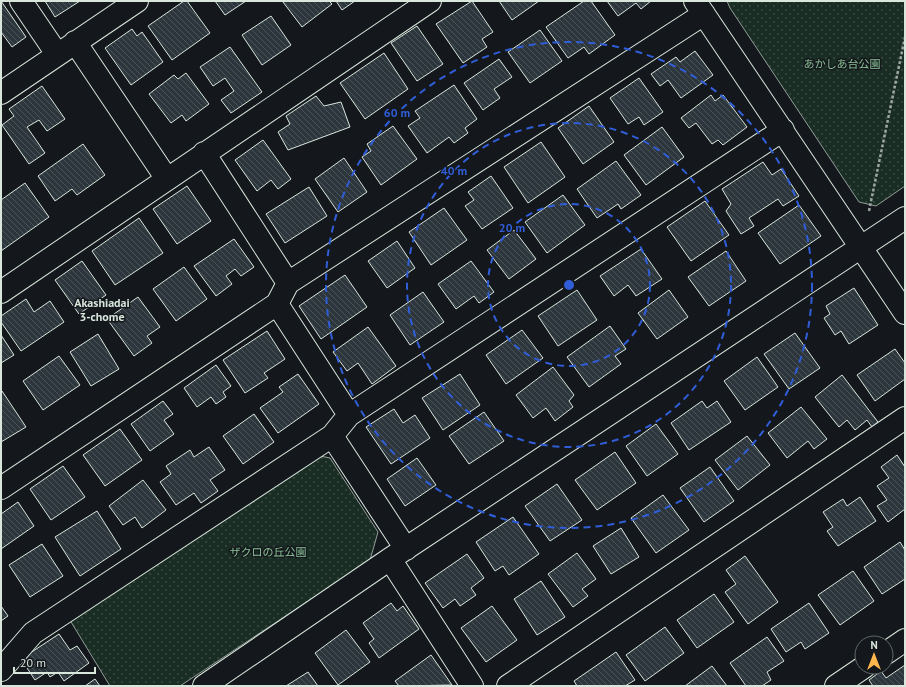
<svg xmlns="http://www.w3.org/2000/svg" width="906" height="687" font-family="'PT Sans','Noto Sans JP',sans-serif">
  <style>
    .green { fill: url(#green-dots); stroke: #939e99 }
    .building { fill: url(#building-back-hatch); stroke: #d8e6dc }
    .lines { fill: none; stroke-linecap: round; stroke-linejoin: round }
    .minor-casing { stroke: #d8e6dc; stroke-width: 24 }
    .path { stroke: #9da8a2; stroke-width: 2.5; stroke-dasharray: 3 2; stroke-linecap: butt }
    .minor { stroke: #14181c; stroke-width: 22 }
    .ring { fill: none; stroke: #305dd8; stroke-width: 2; stroke-dasharray: 7 5 }
    .labels { text-anchor: middle; dominant-baseline: central; stroke-width: 3; stroke-linejoin: round; paint-order: stroke }
    .park-label { font-size: 11px; fill: #8ac095; stroke: #14181c }
    .neighbourhood-label { font-size: 12px; font-weight: bold; fill: #d8e6dc; stroke: #14181c }
    .centre { fill: #305dd8; stroke: #14181c; stroke-width: 2 }
    .ring-label { font-size: 12px; text-anchor: middle; font-weight: bold; fill: #305dd8; stroke: #14181c; stroke-width: 3; stroke-linejoin: round; paint-order: stroke }
  </style>
  <defs>
    <pattern id="green-dots" width="8" height="8" patternUnits="userSpaceOnUse"><rect width="8" height="8" fill="#1a2d24"/><path d="M2 2h.1M6 6h.1" fill="none" stroke="#3b4b43" stroke-width="1.8" stroke-linecap="round"/></pattern>
    <pattern id="building-back-hatch" width="6" height="6" patternUnits="userSpaceOnUse"><rect width="6" height="6" fill="#2c363c"/><path d="M-1 5l2 2M0 0l6 6M5-1l2 2" fill="none" stroke="#4a5358"/></pattern>
  </defs>
  <rect width="100%" height="100%" fill="#14181c"/>
  <path class="green" d="M727,1H905V186L876,206L859,202L730,8Z
    M305,453L330,458L378,532L370,560L180,686H110L65,612Z"/>
  <path class="building" d="M1,1L26,37L12,47L1,32Z
    M45,1H80L55,17Z
    M184,1H187L210,33L172,60L148,26Z
    M215,1H246L225,15Z
    M284,1H329L332,4L302,27L283,2Z
    M336,1H355L342,10Z
    M472,1L493,32L482,39L487,47L463,63L436,24Z
    M499,1H539L512,20Z
    M584,1H591L615,35L589,54L584,47L568,58L546,27Z
    M607,1H651L641,9L636,3L618,16Z
    M271,16L291,45L262,65L242,35Z
    M417,26L443,64L417,81L391,43Z
    M132,29L137,36L142,32L163,62L131,85L105,48Z
    M540,30L562,61L530,83L508,52Z
    M230,47L262,92L231,113L221,100L234,91L225,78L213,86L200,67Z
    M695,51L713,75L681,98L668,80L660,86L651,74L676,57L680,62Z
    M384,53L408,89L365,119L340,83Z
    M499,59L512,77L494,89L500,98L483,110L464,83Z
    M186,73L209,104L186,121L182,115L171,123L149,94L174,75L178,79Z
    M639,78L663,112L644,125L639,117L628,124L610,98Z
    M454,85L477,119L465,128L468,133L454,143L449,137L427,153L408,126L420,118L415,111Z
    M42,86L65,119L47,131L39,120L27,127L45,153L29,164L2,125L14,116L9,109Z
    M711,95L715,101L723,95L747,127L723,145L718,140L712,144L696,123L689,128L681,118Z
    M316,96L324,106L341,102L350,127L288,150L278,132L290,124L286,116Z
    M589,106L614,142L583,164L558,128Z
    M393,126L417,159L381,185L362,157L371,151L367,144Z
    M662,127L684,157L646,185L624,155Z
    M263,140L291,179L278,189L271,180L257,191L235,160Z
    M541,142L565,177L528,203L504,167Z
    M83,144L105,175L77,195L72,189L55,201L38,176Z
    M344,158L367,192L338,212L315,179Z
    M616,161L641,195L621,209L618,204L597,218L577,189Z
    M763,162L772,175L781,169L799,196L783,206L778,199L749,218L754,226L741,234L726,211L731,204L722,189Z
    M491,176L513,208L482,229L465,206L474,200L468,192Z
    M25,183L49,217L1,251V200Z
    M187,186L211,221L177,244L153,209Z
    M309,187L327,216L285,243L266,214Z
    M563,195L585,225L547,253L525,222Z
    M705,201L729,235L691,261L667,227Z
    M799,205L821,236L780,264L758,233Z
    M444,208L467,240L431,265L409,232Z
    M139,218L163,253L115,285L92,251Z
    M514,230L536,259L509,279L487,250Z
    M234,239L254,267L241,276L235,269L226,276L232,284L216,296L194,266Z
    M397,241L415,268L387,288L368,261Z
    M641,249L662,279L636,296L628,285L614,296L600,276Z
    M726,251L746,281L709,306L688,277Z
    M82,261L106,295L79,314L55,280Z
    M471,261L494,292L479,303L474,296L456,309L438,284Z
    M184,267L207,299L176,321L153,289Z
    M345,275L367,307L321,339L299,306Z
    M854,288L878,325L849,344L841,331L835,335L824,318L830,314L826,306Z
    M577,290L597,320L558,346L538,316Z
    M669,290L688,317L657,339L638,313Z
    M423,292L444,322L410,345L390,315Z
    M138,297L160,327L147,336L152,343L134,356L107,319Z
    M26,299L34,312L50,301L64,322L21,351L1,322V316Z
    M610,326L626,349L615,356L621,364L589,387L567,357Z
    M368,327L396,366L372,384L358,363L347,371L333,352Z
    M522,330L543,358L506,384L486,355Z
    M267,331L285,359L264,373L268,378L245,393L223,360Z
    M795,333L820,368L789,389L764,354Z
    M98,334L119,369L91,386L70,352Z
    M1,335L14,355L1,363Z
    M895,349L905,363V379L875,401L857,375Z
    M59,356L80,385L43,410L23,381Z
    M757,357L778,387L745,410L724,381Z
    M216,365L231,386L223,392L226,397L216,404L211,397L197,407L184,388Z
    M553,367L574,395L569,401L573,407L555,421L546,408L533,418L516,395Z
    M298,374L319,404L278,433L260,408L283,392L279,387Z
    M460,374L480,405L443,430L422,398Z
    M842,375L878,422L872,427L867,420L855,430L847,420L839,427L815,397Z
    M2,391L26,427L1,442V392Z
    M163,401L173,414L164,420L174,434L150,451L131,424Z
    M702,401L707,408L717,401L731,422L689,450L671,423Z
    M801,407L827,439L814,449L808,441L787,458L768,433Z
    M394,409L403,423L415,415L430,438L391,464L366,427Z
    M484,412L504,441L469,464L449,436Z
    M254,414L274,442L243,464L223,436Z
    M656,424L678,454L647,476L626,446Z
    M120,429L142,460L105,486L83,455Z
    M747,436L770,465L738,490L715,460Z
    M209,447L225,470L210,480L218,491L201,503L194,493L176,505L160,482L171,474L166,466L190,450L194,457Z
    M615,452L636,483L597,510L575,480Z
    M897,455L905,467V509L888,522L877,506L887,500L877,486L889,478L881,467Z
    M417,458L436,485L405,506L387,479Z
    M63,466L85,497L51,520L30,489Z
    M710,467L734,501L704,522L680,488Z
    M143,480L166,510L142,528L135,517L123,525L109,506Z
    M557,484L582,520L550,541L525,506Z
    M663,495L689,530L656,553L631,518Z
    M860,497L876,521L838,546L827,531L833,527L823,512L843,499L847,506Z
    M18,502L34,526L1,549V514Z
    M97,511L121,549L80,576L55,537Z
    M513,517L539,554L509,575L503,566L495,571L476,542Z
    M621,528L639,557L611,574L593,546Z
    M900,542L905,550V579L882,594L864,567Z
    M42,544L63,576L30,597L9,565Z
    M577,553L596,579L582,589L588,596L573,607L548,574Z
    M467,554L484,578L471,588L476,595L460,606L455,599L443,608L425,583Z
    M745,556L778,602L748,624L725,592L736,584L726,570Z
    M853,571L874,601L840,625L818,595Z
    M541,581L565,617L537,635L514,599Z
    M714,594L734,622L697,648L677,620Z
    M391,603L397,611L403,606L419,629L379,658L369,643L374,639L363,623Z
    M809,603L829,633L805,649L801,642L786,652L771,629Z
    M1,606L8,616L1,621Z
    M492,606L517,640L486,662L461,628Z
    M665,627L684,653L645,681L626,655Z
    M346,630L370,662L338,685L315,653Z
    M59,634L70,650L77,646L89,663L64,681L58,672L50,677L47,672L35,680L21,659Z
    M767,637L784,661L767,672L771,680L762,686H746L730,663Z
    M616,652L635,680L625,686H577L574,681Z
    M431,655L452,685L399,686L395,681Z
    M905,665V686H873L869,680L881,671L886,678Z
    M712,666L727,686H685Z
    M308,672L318,686H286Z
    M95,679L100,686H85Z"/>
  <g class="lines">
    <defs>
      <path id="minor" d="M21,1L57,54
        M695,1L905,313
        M75,42L167,179
        M1,93L137,1
        M204,153L288,283
        M1,292L430,1
        M277,304L349,415
        M332,436L406,549
        M1,488L277,304L288,283L704,14
        M390,559L472,686
        M886,653L905,640
        M1,670L33,633L332,436L349,415L783,130
        M204,686L390,559L905,218
        M508,686L905,418
        M836,686L864,667"/>
    </defs>
    <use href="#minor" class="minor-casing"/>
    <path class="path" d="M869,211L905,37"/>
    <use href="#minor" class="minor"/>
  </g>
  <g class="ring">
    <circle cx="569" cy="285" r="81"/>
    <circle cx="569" cy="285" r="162"/>
    <circle cx="569" cy="285" r="243"/>
  </g>
  <g class="labels">
    <g class="park-label">
      <text x="842" y="64">あかしあ台公園</text>
      <text x="268" y="552">ザクロの丘公園</text>
    </g>
    <g class="neighbourhood-label">
      <text x="102" y="302">Akashiadai<tspan x="102" dy="14">3-chome</tspan></text>
    </g>
  </g>
  <circle cx="569" cy="285" r="6" class="centre"/>
  <g class="ring-label">
    <text x="397" y="117">60 m</text>
    <text x="454" y="175">40 m</text>
    <text x="512" y="232">20 m</text>
  </g>
  <rect width="906" height="687" fill="none" stroke="#d8e6dc" stroke-width="4"/>
  <g transform="translate(874 655)"><circle r="19" fill="#14181c" stroke="#626a69"/>
  <path d="M0-3L7 15L0 10L-7 15Z" fill="#ffb74d"/>
  <text y="-6" font-size="11" font-weight="bold" text-anchor="middle" fill="#d8e6dc">N</text>
  </g>
  <path d="M14 667v6h81v-6" fill="none" stroke="#d8e6dc" stroke-width="2"/>
  <text x="20" y="667" font-size="12" fill="#d8e6dc" stroke="#14181c" stroke-width="3" paint-order="stroke">20 m</text>
</svg>
